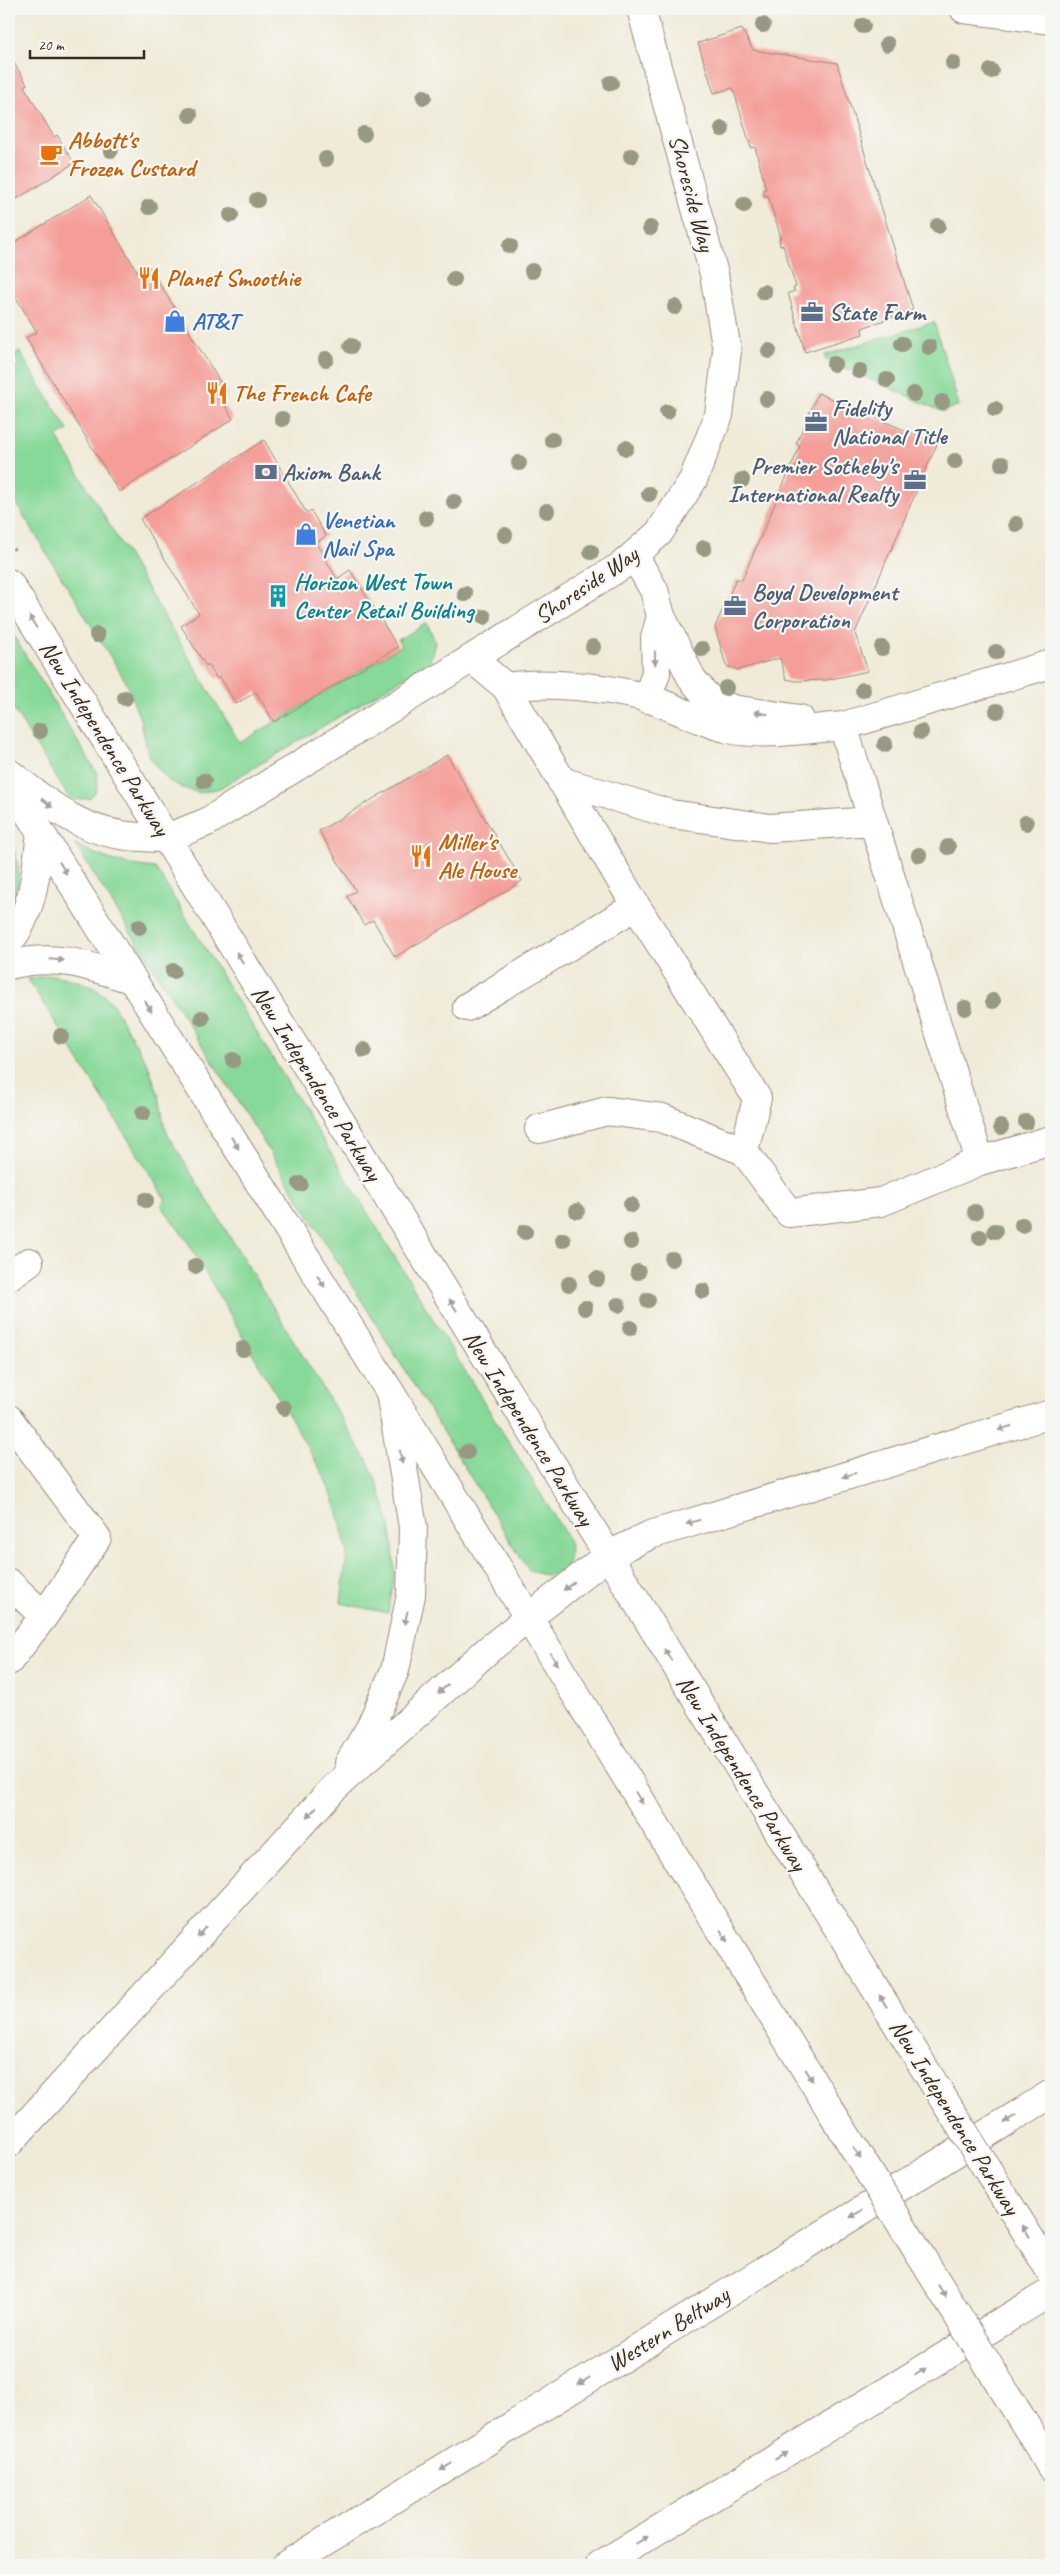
<svg xmlns="http://www.w3.org/2000/svg" width="1060" height="2574" font-family="Caveat,sans-serif">
  <style>
    .green { fill: #87d999; stroke: #61825c }
    .building { fill: #f59d98 }
    .lines { fill: none; stroke-linecap: round; stroke-linejoin: round }
    .minor-casing { stroke: #968a7b; stroke-width: 30 }
    .major-casing { stroke: #968a7b; stroke-width: 30 }
    .highway-casing { stroke: #968a7b; stroke-width: 30 }
    .path { stroke: #968a7b; stroke-width: 3; stroke-dasharray: 4 4; stroke-linecap: butt }
    .minor { stroke: #fff; stroke-width: 28 }
    .major { stroke: #fff; stroke-width: 28 }
    .highway { stroke: #fff; stroke-width: 28 }
    .major-bridge-casing { stroke: #968a7b; stroke-width: 30; stroke-linecap: butt }
    .major-bridge { stroke: #fff; stroke-width: 28 }
    .tree { fill: #979983 }
    .oneway { fill: #a79f9a }
    .labels { text-anchor: middle; dominant-baseline: central; stroke-width: 4.5; stroke-linejoin: round; paint-order: stroke }
    .food-label { font-size: 24px; font-weight: bold; fill: #c56008; stroke: #f6f6f2; text-anchor: start }
    .street-label { font-size: 24px; fill: #3b2a1e; stroke: #f6f6f2 }
    .service-label { font-size: 24px; font-weight: bold; fill: #4e5e75; stroke: #f6f6f2; text-anchor: start }
    .shop-label { font-size: 24px; font-weight: bold; fill: #366cbe; stroke: #f6f6f2; text-anchor: start }
    .culture-label { font-size: 24px; font-weight: bold; fill: #0d838f; stroke: #f6f6f2; text-anchor: start }
  </style>
  <rect width="100%" height="100%" fill="#f6f6f2"/>
  <filter id="ink" filterUnits="userSpaceOnUse"><feTurbulence type="fractalNoise" baseFrequency=".02" numOctaves="2"/><feDisplacementMap in="SourceGraphic" scale="10" xChannelSelector="R" yChannelSelector="G"/><feConvolveMatrix kernelMatrix="1 2 1 2 8 2 1 2 1" color-interpolation-filters="sRGB"/></filter>
  <filter id="wash" filterUnits="userSpaceOnUse"><feTurbulence type="fractalNoise" baseFrequency=".0096" numOctaves="4" result="noise"/><feDisplacementMap in="SourceGraphic" scale="20" xChannelSelector="R" yChannelSelector="G"/><feGaussianBlur stdDeviation="1.12" result="paint"/><feColorMatrix in="noise" values="0 0 0 0 0 0 0 0 0 0 0 0 0 0 0 0 0 1.4 0 .05"/><feComposite in="paint" operator="in"/></filter>
  <g filter="url(#wash)">
    <rect width="100%" height="100%" fill="#f0ebd8"/>
    <path class="green" d="M934,322L959,405L943,412L825,359V355Z
      M19,351L68,430L57,437L240,743L391,652L401,646L398,640L427,623L435,642L430,662L220,788L199,793L183,788L168,780L155,765L148,753L141,722L126,682L9,492V358L15,367L19,365L13,355Z
      M9,628L98,775L97,790L90,798L75,800L67,795L9,702Z
      M9,838C24,868 19,891 9,921Z
      M74,843C104,860 121,864 155,868L158,872L561,1527C565,1534 570,1541 570,1549C572,1576 545,1581 527,1568L261,1138Z
      M52,975C74,979 97,985 112,1003L148,1065L159,1096L164,1125L170,1139L368,1462C384,1496 396,1538 394,1575C393,1588 390,1601 388,1613L341,1603L347,1553L339,1516L327,1481L189,1244L161,1205L166,1200L28,979Z"/>
    <g id="blocks">
      <path class="building" d="M742,29L753,50L837,63L913,310L862,328L863,334L805,352L788,293L795,291L793,288L796,287L783,245L780,246L779,239L781,237L768,196H765L763,190L766,189L755,147L751,148L733,88L714,93L698,43Z
        M9,55L27,84L24,86L54,137L57,135L74,163L9,204Z
        M91,195L137,271L148,265L227,393L220,397L233,419L119,492L26,338L37,332L9,286V246Z
        M818,393L937,444L855,633L868,671L826,680L796,681L786,679L780,658L738,670L726,666L715,627L736,579L742,580L800,446L796,444Z
        M264,440L306,512L311,511L326,536L316,543L337,579L350,570L398,647L274,722L256,692L236,704L220,677L217,679L208,664L206,666L181,626L199,614L140,519Z
        M447,755L522,881L395,957L373,920L364,925L347,896L356,891L319,831Z"/>
    </g>
  </g>
  <g filter="url(#ink)">
    <use href="#blocks" fill-opacity="0" stroke="#968a7b" stroke-width="1"/>
    <g class="lines">
      <defs>
        <path id="minor" d="M964,9L1051,20
          M634,555L654,590L661,616L692,679L708,698L732,709L800,719
          M472,659L506,687C545,681 608,687 647,698C675,707 699,722 729,729C766,737 806,729 843,726
          M1051,664L843,726L980,1161L1051,1140
          M647,699L656,673L655,638L661,616
          M9,773C51,806 84,835 141,837C149,837 160,839 168,837C181,833 194,827 207,822L621,566L659,533L693,480L719,415L727,351L714,274L641,9
          M561,781L671,814L770,828L873,821
          M636,906L757,1098L744,1151
          M9,942C34,912 36,870 41,833
          M9,965C56,953 88,965 133,980
          M467,1007L636,906L506,687
          M539,1129L607,1111L662,1118L744,1151L789,1213L881,1202L980,1161
          M9,1276L29,1262
          M9,1419L97,1538L44,1616L9,1661
          M9,1583L44,1616"/>
        <path id="major" d="M9,583L918,2058
          M9,782L390,1392L831,2111
          M1023,2421L1051,2467"/>
        <path id="highway" d="M349,1763L370,1728L395,1670L411,1595L413,1527L390,1392
          M9,2143L333,1789L488,1650L607,1556L650,1535L1051,1414
          M286,2565L1051,2094
          M600,2565L1051,2292"/>
      </defs>
      <use href="#minor" class="minor-casing"/>
      <use href="#major" class="major-casing"/>
      <use href="#highway" class="highway-casing"/>
      <path class="path" d="M9,541L14,550"/>
      <use href="#minor" class="minor"/>
      <use href="#major" class="major"/>
      <use href="#highway" class="highway"/>
      <defs>
        <path id="major-bridge" d="M918,2058L1051,2272
          M831,2111L1023,2421"/>
      </defs>
      <use href="#major-bridge" class="major-bridge-casing"/>
      <use href="#major-bridge" class="major-bridge"/>
    </g>
    <g class="tree">
      <circle cx="763" cy="25" r="8"/>
      <circle cx="863" cy="26" r="8"/>
      <circle cx="887" cy="44" r="8"/>
      <circle cx="953" cy="63" r="8"/>
      <circle cx="991" cy="71" r="8"/>
      <circle cx="611" cy="83" r="8"/>
      <circle cx="424" cy="97" r="8"/>
      <circle cx="190" cy="115" r="8"/>
      <circle cx="722" cy="129" r="8"/>
      <circle cx="364" cy="134" r="8"/>
      <circle cx="111" cy="150" r="8"/>
      <circle cx="631" cy="156" r="8"/>
      <circle cx="326" cy="159" r="8"/>
      <circle cx="257" cy="200" r="8"/>
      <circle cx="744" cy="205" r="8"/>
      <circle cx="149" cy="207" r="8"/>
      <circle cx="231" cy="215" r="8"/>
      <circle cx="938" cy="226" r="8"/>
      <circle cx="650" cy="228" r="8"/>
      <circle cx="510" cy="246" r="8"/>
      <circle cx="532" cy="271" r="8"/>
      <circle cx="454" cy="279" r="8"/>
      <circle cx="764" cy="292" r="8"/>
      <circle cx="675" cy="307" r="8"/>
      <circle cx="902" cy="344" r="8"/>
      <circle cx="351" cy="346" r="8"/>
      <circle cx="929" cy="347" r="8"/>
      <circle cx="769" cy="351" r="8"/>
      <circle cx="326" cy="359" r="8"/>
      <circle cx="834" cy="364" r="8"/>
      <circle cx="859" cy="371" r="8"/>
      <circle cx="887" cy="380" r="8"/>
      <circle cx="914" cy="394" r="8"/>
      <circle cx="767" cy="399" r="8"/>
      <circle cx="942" cy="402" r="8"/>
      <circle cx="995" cy="409" r="8"/>
      <circle cx="667" cy="412" r="8"/>
      <circle cx="282" cy="419" r="8"/>
      <circle cx="552" cy="440" r="8"/>
      <circle cx="626" cy="448" r="8"/>
      <circle cx="955" cy="461" r="8"/>
      <circle cx="519" cy="463" r="8"/>
      <circle cx="1002" cy="464" r="8"/>
      <circle cx="742" cy="480" r="8"/>
      <circle cx="649" cy="494" r="8"/>
      <circle cx="454" cy="502" r="8"/>
      <circle cx="547" cy="511" r="8"/>
      <circle cx="426" cy="518" r="8"/>
      <circle cx="1016" cy="524" r="8"/>
      <circle cx="505" cy="535" r="8"/>
      <circle cx="704" cy="548" r="8"/>
      <circle cx="591" cy="552" r="8"/>
      <circle cx="465" cy="594" r="8"/>
      <circle cx="484" cy="617" r="8"/>
      <circle cx="97" cy="635" r="8"/>
      <circle cx="593" cy="647" r="8"/>
      <circle cx="882" cy="648" r="8"/>
      <circle cx="702" cy="649" r="8"/>
      <circle cx="996" cy="652" r="8"/>
      <circle cx="726" cy="688" r="8"/>
      <circle cx="863" cy="690" r="8"/>
      <circle cx="125" cy="698" r="8"/>
      <circle cx="997" cy="711" r="8"/>
      <circle cx="40" cy="731" r="8"/>
      <circle cx="921" cy="732" r="8"/>
      <circle cx="885" cy="744" r="8"/>
      <circle cx="204" cy="781" r="8"/>
      <circle cx="1026" cy="823" r="8"/>
      <circle cx="948" cy="847" r="8"/>
      <circle cx="919" cy="855" r="8"/>
      <circle cx="139" cy="927" r="8"/>
      <circle cx="173" cy="971" r="8"/>
      <circle cx="993" cy="1001" r="8"/>
      <circle cx="965" cy="1008" r="8"/>
      <circle cx="202" cy="1018" r="8"/>
      <circle cx="61" cy="1036" r="8"/>
      <circle cx="364" cy="1050" r="8"/>
      <circle cx="233" cy="1060" r="8"/>
      <circle cx="143" cy="1113" r="8"/>
      <circle cx="1026" cy="1122" r="8"/>
      <circle cx="1001" cy="1127" r="8"/>
      <circle cx="300" cy="1184" r="8"/>
      <circle cx="146" cy="1200" r="8"/>
      <circle cx="631" cy="1205" r="8"/>
      <circle cx="577" cy="1211" r="8"/>
      <circle cx="975" cy="1212" r="8"/>
      <circle cx="1022" cy="1225" r="8"/>
      <circle cx="995" cy="1231" r="8"/>
      <circle cx="525" cy="1232" r="8"/>
      <circle cx="980" cy="1237" r="8"/>
      <circle cx="563" cy="1240" r="8"/>
      <circle cx="631" cy="1242" r="8"/>
      <circle cx="672" cy="1259" r="8"/>
      <circle cx="195" cy="1266" r="8"/>
      <circle cx="638" cy="1272" r="8"/>
      <circle cx="597" cy="1279" r="8"/>
      <circle cx="569" cy="1284" r="8"/>
      <circle cx="703" cy="1291" r="8"/>
      <circle cx="648" cy="1300" r="8"/>
      <circle cx="618" cy="1305" r="8"/>
      <circle cx="585" cy="1308" r="8"/>
      <circle cx="630" cy="1328" r="8"/>
      <circle cx="243" cy="1349" r="8"/>
      <circle cx="284" cy="1408" r="8"/>
      <circle cx="467" cy="1452" r="8"/>
    </g>
    <defs><path id="oneway-solid" d="M-6-.8H1V-3.2L6.5 0L1 3.2V.8H-6Z" transform="scale(1.25)"/></defs>
    <g class="oneway">
      <use href="#oneway-solid" transform="translate(33 622) rotate(-121)"/>
      <use href="#oneway-solid" transform="translate(655 658) rotate(89)"/>
      <use href="#oneway-solid" transform="translate(761 713) rotate(-171)"/>
      <use href="#oneway-solid" transform="translate(47 803) rotate(39)"/>
      <use href="#oneway-solid" transform="translate(63 868) rotate(58)"/>
      <use href="#oneway-solid" transform="translate(240 958) rotate(-122)"/>
      <use href="#oneway-solid" transform="translate(57 960) rotate(5)"/>
      <use href="#oneway-solid" transform="translate(148 1006) rotate(58)"/>
      <use href="#oneway-solid" transform="translate(235 1143) rotate(58)"/>
      <use href="#oneway-solid" transform="translate(321 1281) rotate(58)"/>
      <use href="#oneway-solid" transform="translate(453 1305) rotate(-122)"/>
      <use href="#oneway-solid" transform="translate(1005 1428) rotate(163)"/>
      <use href="#oneway-solid" transform="translate(401 1457) rotate(80)"/>
      <use href="#oneway-solid" transform="translate(849 1475) rotate(163)"/>
      <use href="#oneway-solid" transform="translate(693 1522) rotate(163)"/>
      <use href="#oneway-solid" transform="translate(569 1586) rotate(142)"/>
      <use href="#oneway-solid" transform="translate(406 1618) rotate(102)"/>
      <use href="#oneway-solid" transform="translate(668 1655) rotate(-122)"/>
      <use href="#oneway-solid" transform="translate(554 1659) rotate(59)"/>
      <use href="#oneway-solid" transform="translate(443 1689) rotate(138)"/>
      <use href="#oneway-solid" transform="translate(639 1798) rotate(59)"/>
      <use href="#oneway-solid" transform="translate(312 1812) rotate(132)"/>
      <use href="#oneway-solid" transform="translate(202 1932) rotate(132)"/>
      <use href="#oneway-solid" transform="translate(724 1936) rotate(59)"/>
      <use href="#oneway-solid" transform="translate(883 2001) rotate(-122)"/>
      <use href="#oneway-solid" transform="translate(809 2075) rotate(59)"/>
      <use href="#oneway-solid" transform="translate(1010 2119) rotate(148)"/>
      <use href="#oneway-solid" transform="translate(857 2153) rotate(58)"/>
      <use href="#oneway-solid" transform="translate(856 2214) rotate(148)"/>
      <use href="#oneway-solid" transform="translate(1026 2231) rotate(-122)"/>
      <use href="#oneway-solid" transform="translate(942 2291) rotate(58)"/>
      <use href="#oneway-solid" transform="translate(920 2372) rotate(-31)"/>
      <use href="#oneway-solid" transform="translate(584 2381) rotate(148)"/>
      <use href="#oneway-solid" transform="translate(781 2456) rotate(-31)"/>
      <use href="#oneway-solid" transform="translate(446 2467) rotate(148)"/>
      <use href="#oneway-solid" transform="translate(642 2540) rotate(-31)"/>
    </g>
  </g>
  <defs>
    <symbol id="cafe-bare" viewBox="-9 -9 18 18"><path d="M-5.5-4.5H6V0H3Q3 3.5 0 3.5H-2.5Q-5.5 3.5-5.5 0ZM3-3.2v2h1.7v-2ZM-6 4.5H4V6H-6Z" fill="#e8710a" stroke="#f6f6f2" stroke-width="2.5" paint-order="stroke"/></symbol>
    <symbol id="restaurant-bare" viewBox="-9 -9 18 18"><path d="M-5-6h1v4h1v-4h1v4h1v-4h1v5L-1.5 .5V6h-2V.5L-5-1ZM5-6V6H3V1.5H1.5Q1.5-4 5-6Z" fill="#e8710a" stroke="#f6f6f2" stroke-width="2.5" paint-order="stroke"/></symbol>
    <symbol id="office-bare" viewBox="-9 -9 18 18"><path d="M-6-3h4V-5.5h4V-3h4V5H-6ZM-1-4.5V-3h2v-1.5ZM-6 0V1H6V0Z" fill="#5c6f8a" stroke="#f6f6f2" stroke-width="2.5" paint-order="stroke"/></symbol>
    <symbol id="shop-bare" viewBox="-9 -9 18 18"><path d="M-5-2.5h2.3a2.7 3.5 0 0 1 5.4 0H5L5.5 6h-11ZM-1.5-2.5h3a1.5 2.3 0 0 0-3 0Z" fill="#3f7fe0" stroke="#f6f6f2" stroke-width="2.5" paint-order="stroke"/></symbol>
    <symbol id="bank-bare" viewBox="-9 -9 18 18"><path d="M-6-4H6V4H-6ZM0-2.3a2.3 2.3 0 1 0 0 4.6a2.3 2.3 0 1 0 0-4.6Z" fill="#5c6f8a" stroke="#f6f6f2" stroke-width="2.5" paint-order="stroke"/></symbol>
    <symbol id="building-bare" viewBox="-9 -9 18 18"><path d="M-4-6H4V6H1V3H-1V6H-4ZM-2.5-4.3h1.7v1.8h-1.7ZM.8-4.3h1.7v1.8H.8ZM-2.5-1h1.7V.8h-1.7ZM.8-1h1.7V.8H.8Z" fill="#0f9aa8" stroke="#f6f6f2" stroke-width="2.5" paint-order="stroke"/></symbol>
  </defs>
  <g fill-rule="evenodd">
    <use href="#cafe-bare" x="35" y="138" width="32" height="32"/>
    <use href="#restaurant-bare" x="133" y="262" width="32" height="32"/>
    <use href="#office-bare" x="796" y="296" width="32" height="32"/>
    <use href="#shop-bare" x="159" y="305" width="32" height="32"/>
    <use href="#restaurant-bare" x="201" y="377" width="32" height="32"/>
    <use href="#office-bare" x="800" y="406" width="32" height="32"/>
    <use href="#bank-bare" x="250" y="456" width="32" height="32"/>
    <use href="#office-bare" x="899" y="464" width="32" height="32"/>
    <use href="#shop-bare" x="290" y="518" width="32" height="32"/>
    <use href="#building-bare" x="262" y="580" width="32" height="32"/>
    <use href="#office-bare" x="719" y="590" width="32" height="32"/>
    <use href="#restaurant-bare" x="405" y="840" width="32" height="32"/>
  </g>
  <g class="labels">
    <g class="food-label">
      <text x="68" y="140">Abbott's<tspan x="68" dy="28">Frozen Custard</tspan></text>
      <text x="166" y="278">Planet Smoothie</text>
      <text x="233" y="393">The French Cafe</text>
      <text x="438" y="842">Miller's<tspan x="438" dy="28">Ale House</tspan></text>
    </g>
    <g class="street-label">
      <text transform="translate(692 193) rotate(75)">Shoreside Way</text>
      <text transform="translate(586 585) rotate(-34)">Shoreside Way</text>
      <text transform="translate(105 738) rotate(58)">New Independence Parkway</text>
      <text transform="translate(317 1083) rotate(58)">New Independence Parkway</text>
      <text transform="translate(529 1428) rotate(58)">New Independence Parkway</text>
      <text transform="translate(742 1773) rotate(58)">New Independence Parkway</text>
      <text transform="translate(955 2117) rotate(58)">New Independence Parkway</text>
      <text transform="translate(668 2329) rotate(-32)">Western Beltway</text>
    </g>
    <g class="service-label">
      <text x="829" y="312">State Farm</text>
      <text x="832" y="408">Fidelity<tspan x="832" dy="28">National Title</tspan></text>
      <text x="898" y="466" text-anchor="end">Premier Sotheby's<tspan x="898" dy="28">International Realty</tspan></text>
      <text x="282" y="472">Axiom Bank</text>
      <text x="752" y="592">Boyd Development<tspan x="752" dy="28">Corporation</tspan></text>
    </g>
    <g class="shop-label">
      <text x="192" y="321">AT&amp;T</text>
      <text x="322" y="520">Venetian<tspan x="322" dy="28">Nail Spa</tspan></text>
    </g>
    <g class="culture-label">
      <text x="294" y="582">Horizon West Town<tspan x="294" dy="28">Center Retail Building</tspan></text>
    </g>
  </g>
  <rect width="1060" height="2574" fill="none" stroke="#f6f6f2" stroke-width="30"/>
  <path d="M30 50v8h114v-8" fill="none" stroke="#3b2a1e" stroke-width="2.5"/>
  <text x="38" y="50" font-size="15" fill="#3b2a1e" stroke="#f6f6f2" stroke-width="4" paint-order="stroke">20 m</text>
</svg>
